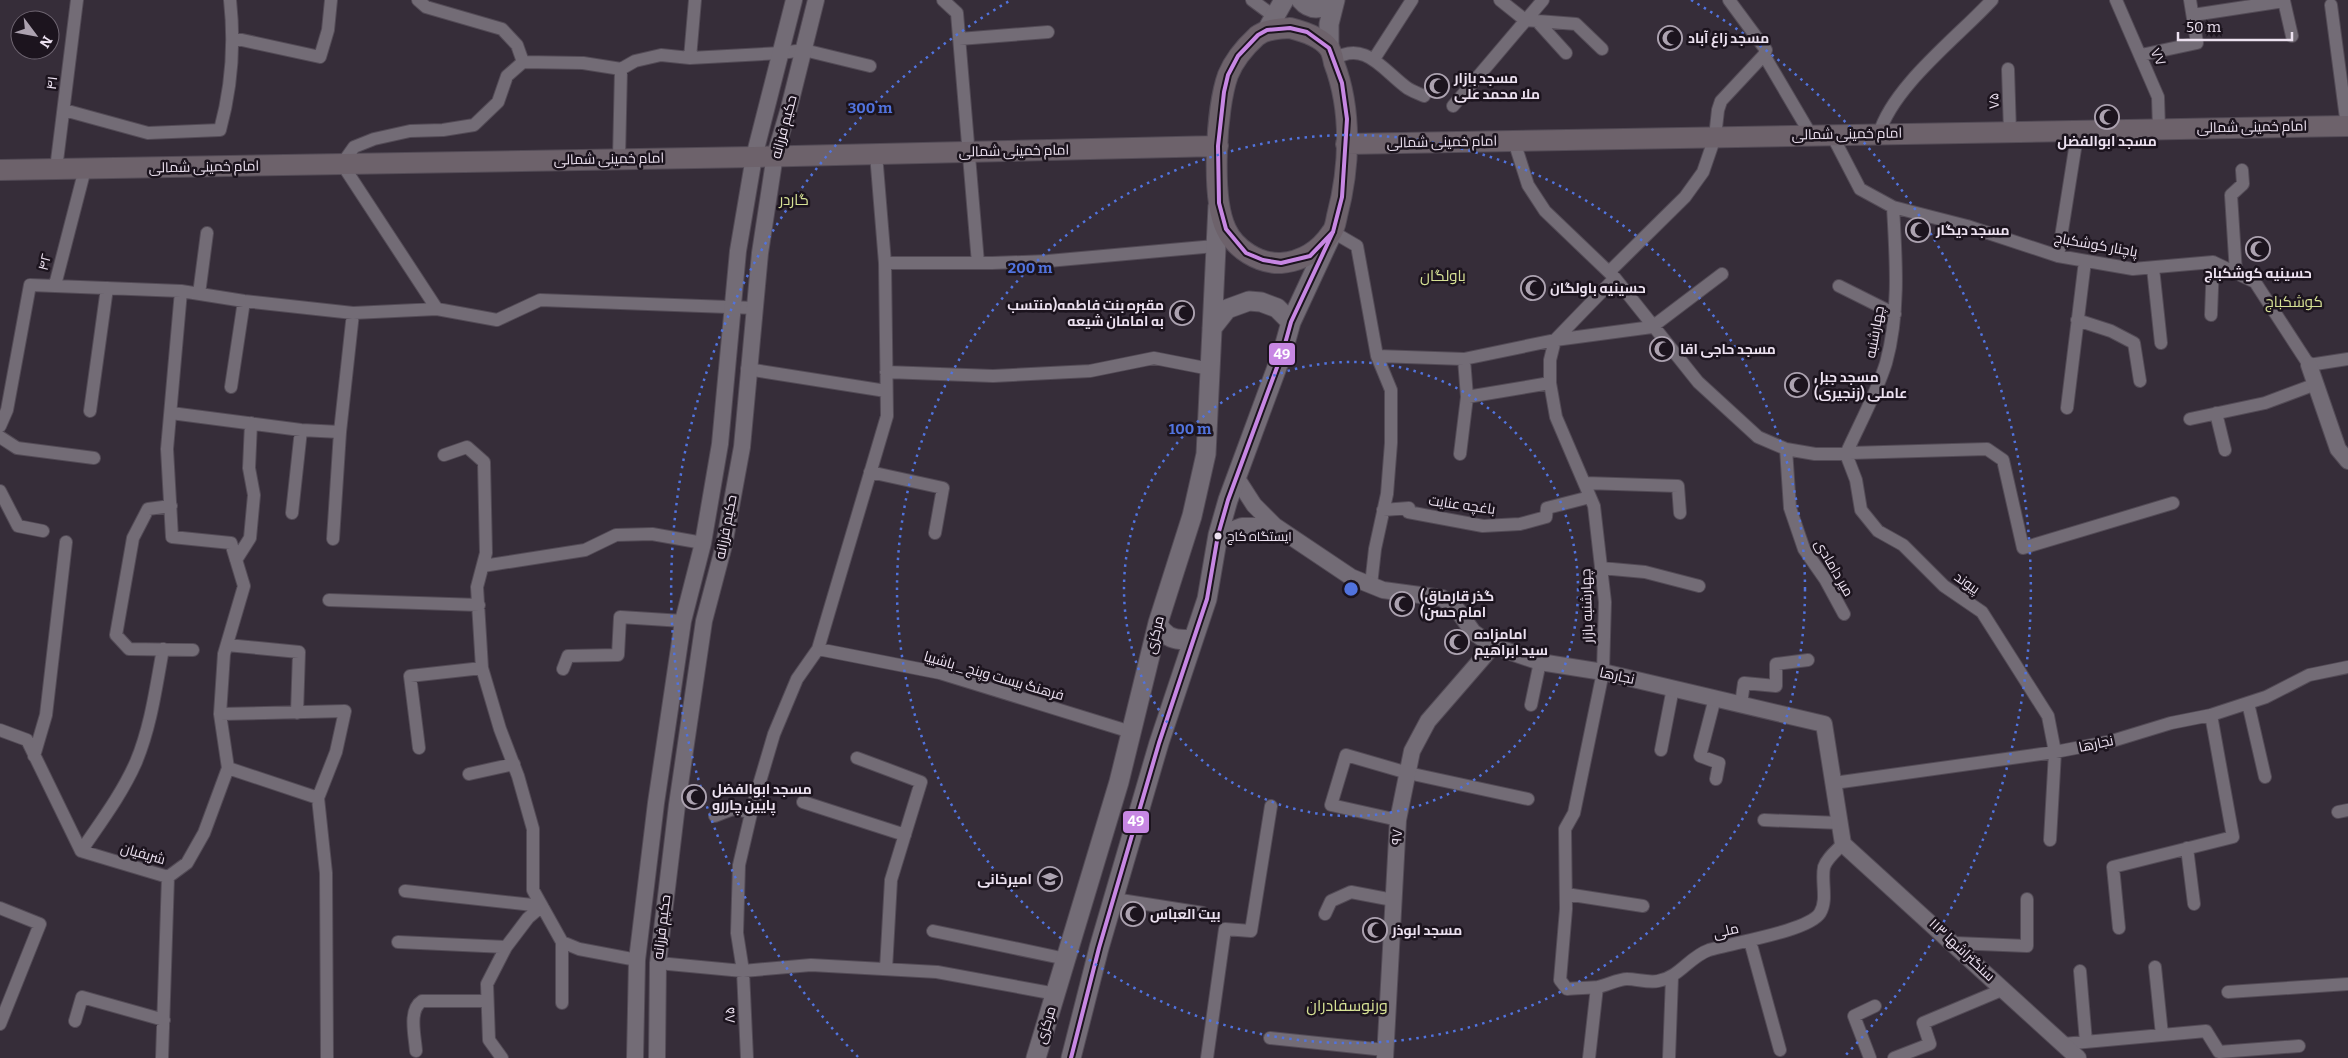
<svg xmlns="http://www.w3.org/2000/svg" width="2348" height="1058" font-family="Bitter,Cairo,serif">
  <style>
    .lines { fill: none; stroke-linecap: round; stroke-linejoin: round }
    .minor-casing { stroke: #534b56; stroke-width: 14 }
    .tertiary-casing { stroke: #534b56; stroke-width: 18 }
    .secondary-casing { stroke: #534b56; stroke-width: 21 }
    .primary-casing { stroke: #534b56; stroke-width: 22 }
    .minor { stroke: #736c76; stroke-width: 12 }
    .tertiary { stroke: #736c76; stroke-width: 16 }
    .secondary { stroke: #736c76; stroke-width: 19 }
    .primary { stroke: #6d626b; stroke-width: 20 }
    .bus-1-casing { stroke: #1c141e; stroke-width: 8 }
    .bus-1 { stroke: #c787e3; stroke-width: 4 }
    .ring { fill: none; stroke: #5173de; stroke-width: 2.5; stroke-dasharray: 2.5 5 }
    .bus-dot { fill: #ece1f0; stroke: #1c141e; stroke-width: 2 }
    .labels { text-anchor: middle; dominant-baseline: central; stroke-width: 5; stroke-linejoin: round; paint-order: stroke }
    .bus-label { font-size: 13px; fill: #ece1f0; stroke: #1c141e; text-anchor: start }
    .poi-label { font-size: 14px; font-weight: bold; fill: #ece1f0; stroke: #1c141e; text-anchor: start }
    .street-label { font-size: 14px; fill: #ece1f0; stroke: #1c141e }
    .neighbourhood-label { font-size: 15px; fill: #d7e295; stroke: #1c141e }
    .quarter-label { font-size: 16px; fill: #d7e295; stroke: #1c141e }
    .centre { fill: #5173de; stroke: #1c141e; stroke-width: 2.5 }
    .ring-label { font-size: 15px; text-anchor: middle; font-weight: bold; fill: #5173de; stroke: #1c141e; stroke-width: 5; stroke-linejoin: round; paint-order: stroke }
    .line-badge { stroke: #1c141e; stroke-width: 2 }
    .badge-label { font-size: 14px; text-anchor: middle; font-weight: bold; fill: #fff }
  </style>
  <rect width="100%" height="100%" fill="#362d39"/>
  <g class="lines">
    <defs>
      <path id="minor" d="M418,0L426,7L502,29L517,45L523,62
        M943,0L957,13L978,263
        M1252,0L1275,17
        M1500,0L1525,20L1576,24L1602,49
        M2116,0L2158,97L2159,129
        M2331,5L2347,126
        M2193,15L2284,1L2292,36
        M1537,21L1566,53
        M233,38L320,57L328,30L331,0
        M959,39L1048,32
        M1764,55L1811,135
        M2141,55L2197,43L2190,0
        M690,58L695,0
        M1374,59L1412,0
        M1333,60C1364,39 1383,70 1406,87C1411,91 1418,93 1424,96
        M2008,69L2010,132
        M1453,106L1543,0
        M64,110L148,133L220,130C232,86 235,45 230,0
        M1879,134C1893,86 1958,37 1992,0
        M1832,135L1860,189L1893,207L1967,226L2058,256L2133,269L2213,262L2255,282L2309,365L2348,359
        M1514,141L1528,185L1545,211L1615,278L1698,382L1758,437L1786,449L1815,454L1987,449L2003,460L2023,548L2173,503
        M619,158L621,69
        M56,169L77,0
        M1893,207C1896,259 1900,312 1886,363C1877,392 1859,425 1846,454L1856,480L1861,510L1878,531L1903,545L1944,586L1982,612L2048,716L2055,752L2050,840
        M1333,232L1357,246L1377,356L1391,390V443L1387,494L1375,549L1371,585
        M2058,256L2078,130
        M885,263H992L1048,261L1215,246
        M2153,268L2161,343
        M1609,272L1685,197L1703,172L1715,137L1718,110L1721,101L1764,55L1766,50L1729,0
        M2236,273L2231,195L2243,184L2242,170
        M1615,278L1555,340L1550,360V383L1556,417L1594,506L1605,602L1603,672L1574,813L1565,829L1566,909L1560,980L1567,989C1577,988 1588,988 1598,987C1608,985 1618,979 1627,979C1637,979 1648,983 1658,981C1680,977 1689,957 1709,950C1731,943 1809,931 1820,913C1828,900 1821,882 1824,867C1827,858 1836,851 1843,844
        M55,285L85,169
        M1839,286L1895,314
        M181,291L167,449L172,537L231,543L244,586L224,654L220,714L228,768L318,798L326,873L327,1058
        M199,294L207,233
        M437,309L342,164L354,147L374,139L410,131L443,130L474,125L498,102L507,76L523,62L583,63L621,69L635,61L661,55L690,58L781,53L804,50L870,66
        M2211,315L2213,262
        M2077,320L2111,331L2134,343L2140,381
        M1377,356L1464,359L1555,340L1652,327L1722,274
        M747,369L886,391
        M886,372L993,376L1090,371L1154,358L1210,369
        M231,387L244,301
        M1467,397L1550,383
        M2067,408L2085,261
        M90,411L107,288
        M171,413L301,430L340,432
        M2216,413L2225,450
        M2190,419L2265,403L2316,384
        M0,426L7,410L30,285L181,291L244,301L353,313L437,309L497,320L540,300L755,308
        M0,437L17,448L94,458
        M1786,449L1790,508L1804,549L1825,579L1844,614
        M1460,454L1467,397L1464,359
        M444,455L467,447L484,462L486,553L477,587L482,668L500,729L518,776L533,829V890L562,942L579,949L637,960
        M870,472L943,488L935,533
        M1585,483L1678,486L1680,513
        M0,491L18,526L43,531
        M171,506L148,509L133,538L116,635L129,649L193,650
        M1383,510L1409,508L1408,512L1483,526L1520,524L1546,517L1547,508L1590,497
        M292,513L301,430
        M333,539L340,432L353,313
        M236,560L250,538L254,495L249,468L251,423
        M483,566L585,550L616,535L652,534L703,543
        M1601,568L1645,572L1699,586
        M329,600L479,605
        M227,645L299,652L297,713
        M818,649L940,673L1131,732
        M563,669L568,656L618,655L620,617L683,621
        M1715,698L1700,756L1719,763L1716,779
        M2248,703L2265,777
        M1741,704L1744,683L1776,686V664L1808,660
        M1531,705L1540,662
        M220,714L345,711L336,752L318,798
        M0,730L27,740L81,851L168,877L162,1058
        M419,748L410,676L482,668
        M1661,750L1673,688
        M34,756L46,715L66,542
        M857,758L921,782L891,880L886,969
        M469,774L514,764
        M1834,783L2055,752L2112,741L2171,723L2211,715L2266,697L2309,675L2348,667
        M803,802L905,835
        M2338,812L2348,810
        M715,816L733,809L751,812
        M1398,820L1331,805L1346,755L1408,773L1528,799
        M1764,820L1840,823
        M2187,848L2194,904
        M81,851C100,823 122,794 136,762C151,726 156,687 163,649
        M168,877L187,863L204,833L228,768
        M405,891L542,906
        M1566,894L1643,906
        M1114,899L1203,913
        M0,908L40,924L0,1024
        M1325,914L1331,901L1351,892L1393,900
        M2119,928L2113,867L2233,837L2211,715
        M933,931L1066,959
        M1750,941L1780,1050
        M398,942L506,947
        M562,942V1003
        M1955,943L2027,946V899
        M658,963L743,971L811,965L937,972L1056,994
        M2155,967L2162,1035
        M2080,971L2086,1042
        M2228,992L2348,984
        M75,1021L82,997L164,1020
        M1270,1038L1385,1050
        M2063,1044L2206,1031L2219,1052L2299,1046
        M416,1051C415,1036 408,1010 422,1001H487
        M502,1058L489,1040L487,984L506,947L528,918L542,906
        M747,1058L743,971L737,933L739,865L753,805L774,734L797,679L818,649L887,416L885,263L876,154
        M1207,1058L1225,929L1251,931L1271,806
        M1589,1058L1597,987
        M1669,1058L1672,977
        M1870,1058L1854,1016L1875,1006
        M1894,1058L1930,1044L1923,1023L2004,989"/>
      <path id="tertiary" d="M2309,365L2338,449L2348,461
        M1236,477L1254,505L1275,526L1351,577L1383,590L1442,598L1456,608L1473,632L1493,646L1540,662L1603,672L1824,724L1843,844L2078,1058
        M1218,535L1242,526H1275
        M635,1058L637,960L656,803L683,621L703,543L720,444L738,251L754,157L794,0
        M657,1058L658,963L677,805L704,621L724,545L742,447L760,253L775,155L789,108L816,0
        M1385,1058L1398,820L1412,751L1428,721L1493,646"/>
      <path id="secondary" d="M1301,0C1311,12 1321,8 1334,3
        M1267,30L1284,0
        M1329,48V24L1335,0
        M1212,328L1227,309L1249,301L1261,302L1277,308L1291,322
        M1158,623C1163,638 1177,641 1192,639
        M1036,1058L1119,782L1158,623L1192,516L1206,454L1218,206
        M1071,1058L1099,948L1159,743L1207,599L1218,535L1228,500L1283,351L1291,322L1331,236"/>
      <path id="primary" d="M1290,28C1302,31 1321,37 1329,48C1332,52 1333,58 1334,63C1352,110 1350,167 1337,216C1336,221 1335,229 1331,233C1319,251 1303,261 1281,263C1259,264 1235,249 1226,229C1211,198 1216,108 1228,75C1234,60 1245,47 1257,36C1266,29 1278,29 1290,28Z
        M1346,144L2348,126
        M0,170L754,157L1218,146"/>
    </defs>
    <use href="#minor" class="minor-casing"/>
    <use href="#tertiary" class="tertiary-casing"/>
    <use href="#secondary" class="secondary-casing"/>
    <use href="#primary" class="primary-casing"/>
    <use href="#minor" class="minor"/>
    <use href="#tertiary" class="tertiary"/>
    <use href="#secondary" class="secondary"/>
    <use href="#primary" class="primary"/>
    <defs>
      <path id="bus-1" d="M1071,1058L1099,948L1159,743L1207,599L1218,535L1228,500L1283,351L1291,322L1333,232L1342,197L1347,119L1342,83L1329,48L1307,32L1290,28L1267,30L1258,35L1238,56L1228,75L1224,92L1218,146L1219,203L1226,229L1246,253L1263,260L1281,263L1310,256L1333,232"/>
    </defs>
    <use href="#bus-1" class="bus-1-casing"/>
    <use href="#bus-1" class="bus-1"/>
  </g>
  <g class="ring">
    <circle cx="1351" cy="589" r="227"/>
    <circle cx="1351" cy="589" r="454"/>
    <path d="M858 1057A680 680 0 0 1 1011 0M1691 0A680 680 0 0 1 1844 1057"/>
  </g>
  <defs>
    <symbol id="mosque-ring" viewBox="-11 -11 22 22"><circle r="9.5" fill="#1c141e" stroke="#aca2b0" stroke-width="1.5"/><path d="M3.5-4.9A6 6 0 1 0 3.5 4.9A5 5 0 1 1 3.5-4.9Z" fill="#aca2b0"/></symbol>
    <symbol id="school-ring" viewBox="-11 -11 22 22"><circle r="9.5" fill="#1c141e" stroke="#aca2b0" stroke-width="1.5"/><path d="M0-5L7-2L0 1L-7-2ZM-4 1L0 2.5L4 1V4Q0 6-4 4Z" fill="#aca2b0"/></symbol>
  </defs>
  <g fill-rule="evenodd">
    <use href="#mosque-ring" x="1656" y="24" width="28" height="28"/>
    <use href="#mosque-ring" x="1423" y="72" width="28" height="28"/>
    <use href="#mosque-ring" x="2093" y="103" width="28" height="28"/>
    <use href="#mosque-ring" x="1904" y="216" width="28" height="28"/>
    <use href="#mosque-ring" x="2244" y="235" width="28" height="28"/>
    <use href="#mosque-ring" x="1519" y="274" width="28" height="28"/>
    <use href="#mosque-ring" x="1168" y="299" width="28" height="28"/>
    <use href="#mosque-ring" x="1648" y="335" width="28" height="28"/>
    <use href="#mosque-ring" x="1783" y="371" width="28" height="28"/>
    <use href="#mosque-ring" x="1388" y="590" width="28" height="28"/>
    <use href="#mosque-ring" x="1443" y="628" width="28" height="28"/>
    <use href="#mosque-ring" x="680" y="783" width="28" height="28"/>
    <use href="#school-ring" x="1036" y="865" width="28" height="28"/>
    <use href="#mosque-ring" x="1119" y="900" width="28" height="28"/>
    <use href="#mosque-ring" x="1361" y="916" width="28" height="28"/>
  </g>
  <circle class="bus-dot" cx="1218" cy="536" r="4.5"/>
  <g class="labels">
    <g class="bus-label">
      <text x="1227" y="536">ایستگاه کاج</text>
    </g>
    <g class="poi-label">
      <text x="1688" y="38">مسجد زاغ آباد</text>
      <text x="1454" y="78">مسجد بازار<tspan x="1454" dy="16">ملا محمد علی</tspan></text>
      <text x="2107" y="141" text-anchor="middle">مسجد ابوالفضل</text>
      <text x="1936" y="230">مسجد دیگار</text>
      <text x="2258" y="273" text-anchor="middle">حسینیه کوشکباج</text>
      <text x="1550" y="288">حسینیه باولگان</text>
      <text x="1164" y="305" text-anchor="end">مقبره بنت فاطمه(منتسب<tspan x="1164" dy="16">به امامان شیعه</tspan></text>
      <text x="1680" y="349">مسجد حاجی اقا</text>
      <text x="1814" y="377">مسجد جبل<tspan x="1814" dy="16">عاملی (زنجیری)</tspan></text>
      <text x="1420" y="596">(گذر قارماق<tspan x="1420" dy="16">(امام حسن</tspan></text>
      <text x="1474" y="634">امامزاده<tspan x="1474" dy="16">سید ابراهیم</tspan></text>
      <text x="712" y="789">مسجد ابوالفضل<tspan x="712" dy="16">پایین چاررو</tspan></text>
      <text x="1032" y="879" text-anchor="end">امیرخانی</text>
      <text x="1150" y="914">بیت العباس</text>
      <text x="1392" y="930">مسجد ابوذر</text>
    </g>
    <g class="street-label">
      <text transform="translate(2158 57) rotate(65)">۷۷</text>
      <text transform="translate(52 83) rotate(-83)">۴۱</text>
      <text transform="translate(1994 101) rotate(-91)">۷۵</text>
      <text transform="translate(784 127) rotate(-75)">حکیم فرزانه</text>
      <text transform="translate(2252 127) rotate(-1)">امام خمینی شمالی</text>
      <text transform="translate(1847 134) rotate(-1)">امام خمینی شمالی</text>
      <text transform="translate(1442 142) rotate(-1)">امام خمینی شمالی</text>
      <text transform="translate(1014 151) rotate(-1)">امام خمینی شمالی</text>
      <text transform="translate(609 159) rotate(-1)">امام خمینی شمالی</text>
      <text transform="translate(204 167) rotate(-1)">امام خمینی شمالی</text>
      <text transform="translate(2096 245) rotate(10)">پاچنار کوشکباج</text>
      <text transform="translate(45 262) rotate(-76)">۴۲</text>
      <text transform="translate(1875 332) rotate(-80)">چهارشنبه</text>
      <text transform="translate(1462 505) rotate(8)">باغچه عنایت</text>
      <text transform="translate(726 527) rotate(-79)">حکیم فرزانه</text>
      <text transform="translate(1834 568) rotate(60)">میر دامادی</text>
      <text transform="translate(1967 583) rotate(35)">پیوند</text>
      <text transform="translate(1587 606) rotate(-92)">چهارشنبه بازار</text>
      <text transform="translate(1155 635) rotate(-76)">مرکزی</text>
      <text transform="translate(994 676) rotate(16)">فرهنگ بیست وپنج _ باشییا</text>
      <text transform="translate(1617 676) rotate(12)">نجارها</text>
      <text transform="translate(2096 744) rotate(-12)">نجارها</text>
      <text transform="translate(1397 837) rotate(-86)">۹۷</text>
      <text transform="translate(143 854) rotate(16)">شریفیان</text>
      <text transform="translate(662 927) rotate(-83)">حکیم فرزانه</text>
      <text transform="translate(1726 931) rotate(-13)">ملی</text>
      <text transform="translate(1962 950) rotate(43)">سنگتراشها ۱۱۳</text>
      <text transform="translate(730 1015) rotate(-92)">۸۵</text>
      <text transform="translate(1046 1025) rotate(-73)">مرکزی</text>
    </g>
    <g class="neighbourhood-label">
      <text x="794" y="200">گاردر</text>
      <text x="1443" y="276">باولگان</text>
      <text x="2294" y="302">کوشکباج</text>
    </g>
    <g class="quarter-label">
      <text x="1347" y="1005">ورنوسفادران</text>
    </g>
  </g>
  <circle cx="1351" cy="589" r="8" class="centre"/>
  <g class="ring-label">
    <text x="870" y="113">300 m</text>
    <text x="1030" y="273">200 m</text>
    <text x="1190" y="434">100 m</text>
  </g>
  <g class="line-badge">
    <rect x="1268" y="342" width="28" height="24" rx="5" fill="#c787e3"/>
    <rect x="1122" y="810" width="28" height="24" rx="5" fill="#c787e3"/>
  </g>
  <g class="badge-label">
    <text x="1282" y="359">49</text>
    <text x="1136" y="826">49</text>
  </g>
  <g transform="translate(35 35) rotate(122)"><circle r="24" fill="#1c141e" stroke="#6f6672"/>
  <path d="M0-4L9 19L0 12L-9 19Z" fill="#aca2b0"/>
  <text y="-8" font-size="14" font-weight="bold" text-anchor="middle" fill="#ece1f0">N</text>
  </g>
  <path d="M2178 32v8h114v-8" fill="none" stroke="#ece1f0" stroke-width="2.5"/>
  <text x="2186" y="32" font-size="15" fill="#ece1f0" stroke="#1c141e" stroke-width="4" paint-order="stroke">50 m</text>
</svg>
